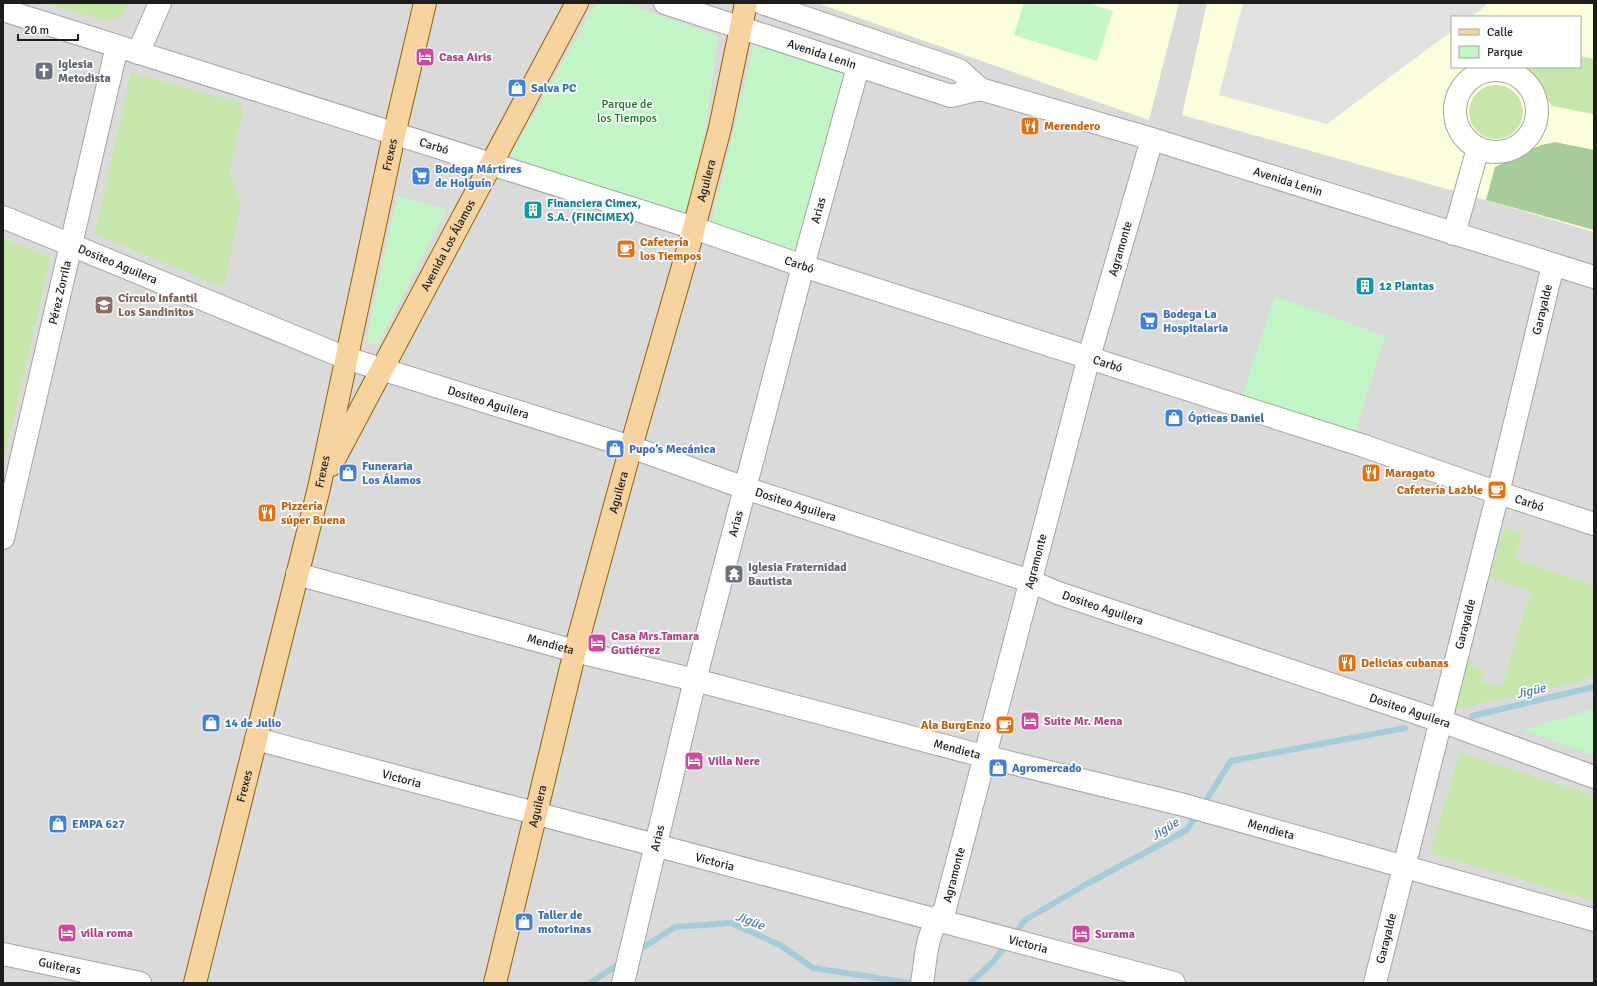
<svg xmlns="http://www.w3.org/2000/svg" width="1597" height="986" font-family="Signika,sans-serif">
  <style>
    .residential { fill: #dbdada; fill-rule: evenodd }
    .education { fill: #fcfddd; fill-rule: evenodd }
    .grass { fill: #c7e6ab }
    .forest { fill: #a7cb9a }
    .park { fill: #c2f6c7 }
    .parking { fill: #e1e1e1 }
    .lines { fill: none; stroke-linecap: round; stroke-linejoin: round }
    .stream { stroke: #a5ccd9; stroke-width: 6 }
    .minor-casing { stroke: #a4a4a4; stroke-width: 24 }
    .major-casing { stroke: #8e6408; stroke-width: 24 }
    .minor { stroke: #fff; stroke-width: 22 }
    .major { stroke: #f7d39f; stroke-width: 22 }
    .labels { text-anchor: middle; dominant-baseline: central; stroke-width: 3.5; stroke-linejoin: round; paint-order: stroke }
    .street-label { font-size: 12px; fill: #1d1d1d; stroke: #fff }
    .hotel-label { font-size: 12px; font-weight: bold; fill: #b23c85; stroke: #fff; text-anchor: start }
    .worship-label { font-size: 12px; font-weight: bold; fill: #5b616d; stroke: #fff; text-anchor: start }
    .shop-label { font-size: 12px; font-weight: bold; fill: #366cbe; stroke: #fff; text-anchor: start }
    .park-label { font-size: 12px; fill: #11751b; stroke: #fff }
    .food-label { font-size: 12px; font-weight: bold; fill: #c56008; stroke: #fff; text-anchor: start }
    .culture-label { font-size: 12px; font-weight: bold; fill: #0d838f; stroke: #fff; text-anchor: start }
    .education-label { font-size: 12px; font-weight: bold; fill: #785e54; stroke: #fff; text-anchor: start }
    .water-label { font-size: 13px; font-style: italic; fill: #4f79a7; stroke: #fff }
  </style>
  <rect width="100%" height="100%" fill="#eeeae3"/>
  <path class="residential" d="M3,3H1594V983H3ZM1452,17H1580V67H1452Z"/>
  <path class="education" d="M817,3H1179L1149,120Z
    M1207,3H1594V232L1486,200L1182,115ZM1452,17H1580V67H1452Z"/>
  <path class="grass" d="M46,3H129L121,16L108,22Z
    M1580,56L1594,59V114L1552,106L1525,67H1580Z
    M131,73L241,103L243,114L229,173L241,203L224,288L95,234Z
    M1469 112a27 27 0 1 1 54 0a27 27 0 1 1-54 0Z
    M3,238L51,257L3,465Z
    M1504,528L1523,534L1515,559L1594,586V675L1579,682L1447,711L1462,657L1483,671L1480,681L1502,687L1531,591L1490,578Z
    M1460,753L1594,795V901L1430,853Z"/>
  <path class="forest" d="M1555,142L1594,150V230L1486,200L1495,167L1541,145Z"/>
  <path class="park" d="M596,3H626L718,36L706,126L686,217L510,156Z
    M1024,3H1088L1113,11L1097,61L1014,35Z
    M755,41L850,73L797,256L711,225Z
    M397,196L447,209L377,345L366,342Z
    M1275,296L1385,336L1354,437L1241,400Z
    M1594,709V756L1523,730Z"/>
  <path class="parking" d="M1243,3H1486L1485,6L1471,17H1452V31L1327,124L1219,95Z"/>
  <g class="lines">
    <path class="stream" d="M1472,716L1594,687
      M636,952L675,927L731,923L780,945L813,968L910,983
      M590,983L622,962
      M970,983L993,962L1025,920L1085,885L1187,830L1231,761L1405,728"/>
    <defs>
      <g id="minor">
        <path id="s1" d="M665,3L951,96L980,89"/>
        <path id="s2" d="M762,3L959,70L980,89L1152,139L1594,277"/>
        <path id="s3" d="M3,10L694,228L803,266L1364,446L1487,489L1594,524"/>
        <path d="M138,53L160,3"/>
        <circle cx="1496" cy="111" r="41"/>
        <path id="s4" d="M3,217L346,358L631,447L745,488L1030,581L1058,593L1441,721L1594,777"/>
        <path d="M1454,234L1478,148"/>
        <path id="s5" d="M3,538L117,46"/>
        <path id="s6" d="M297,574L575,651L695,680L983,756L1184,805L1594,920"/>
        <path id="s7" d="M256,739C561,823 868,901 1174,983"/>
        <path id="s8" d="M3,954L140,983"/>
        <path id="s9" d="M623,983L695,680L803,266L858,67"/>
        <path id="s10" d="M922,983C927,953 925,934 945,909L1089,357L1152,139"/>
        <path id="s11" d="M1375,983L1498,493L1553,265"/>
      </g>
      <g id="major">
        <path id="s12" d="M331,465L577,3"/>
        <path id="s13" d="M195,983L319,488L394,135L425,3"/>
        <path id="s14" d="M495,983L575,651L631,447L694,228L720,128L746,3"/>
      </g>
    </defs>
    <use href="#minor" class="minor-casing"/>
    <use href="#major" class="major-casing"/>
    <use href="#minor" class="minor"/>
    <use href="#major" class="major"/>
  </g>
  <defs>
    <symbol id="hotel-square" viewBox="-11 -11 22 22"><rect x="-9" y="-9" width="18" height="18" rx="4" fill="#d1479c" stroke="#fff"/><path d="M-6-4.5h1.5V1H6V5H4.5V3h-9V5H-6ZM-4 0a1.8 1.8 0 1 1 3.6 0ZM.5 0V-2.5h3Q6-2.5 6 0Z" fill="#fff"/></symbol>
    <symbol id="church-square" viewBox="-11 -11 22 22"><rect x="-9" y="-9" width="18" height="18" rx="4" fill="#6b7280" stroke="#fff"/><path d="M-1.2-6h2.4v3.5h3.3v2.4h-3.3V6h-2.4V-.1h-3.3v-2.4h3.3Z" fill="#fff"/></symbol>
    <symbol id="shop-square" viewBox="-11 -11 22 22"><rect x="-9" y="-9" width="18" height="18" rx="4" fill="#3f7fe0" stroke="#fff"/><path d="M-5-2.5h2.3a2.7 3.5 0 0 1 5.4 0H5L5.5 6h-11ZM-1.5-2.5h3a1.5 2.3 0 0 0-3 0Z" fill="#fff"/></symbol>
    <symbol id="restaurant-square" viewBox="-11 -11 22 22"><rect x="-9" y="-9" width="18" height="18" rx="4" fill="#e8710a" stroke="#fff"/><path d="M-5-6h1v4h1v-4h1v4h1v-4h1v5L-1.5 .5V6h-2V.5L-5-1ZM5-6V6H3V1.5H1.5Q1.5-4 5-6Z" fill="#fff"/></symbol>
    <symbol id="supermarket-square" viewBox="-11 -11 22 22"><rect x="-9" y="-9" width="18" height="18" rx="4" fill="#3f7fe0" stroke="#fff"/><path d="M-6-5.5h2.5l.6 2H6L4.5 2H-2.5L-4.4-4H-6ZM-1.5 3.2a1.3 1.3 0 1 0 .1 0ZM3 3.2a1.3 1.3 0 1 0 .1 0Z" fill="#fff"/></symbol>
    <symbol id="building-square" viewBox="-11 -11 22 22"><rect x="-9" y="-9" width="18" height="18" rx="4" fill="#0f9aa8" stroke="#fff"/><path d="M-4-6H4V6H1V3H-1V6H-4ZM-2.5-4.3h1.7v1.8h-1.7ZM.8-4.3h1.7v1.8H.8ZM-2.5-1h1.7V.8h-1.7ZM.8-1h1.7V.8H.8Z" fill="#fff"/></symbol>
    <symbol id="cafe-square" viewBox="-11 -11 22 22"><rect x="-9" y="-9" width="18" height="18" rx="4" fill="#e8710a" stroke="#fff"/><path d="M-5.5-4.5H6V0H3Q3 3.5 0 3.5H-2.5Q-5.5 3.5-5.5 0ZM3-3.2v2h1.7v-2ZM-6 4.5H4V6H-6Z" fill="#fff"/></symbol>
    <symbol id="school-square" viewBox="-11 -11 22 22"><rect x="-9" y="-9" width="18" height="18" rx="4" fill="#8d6e63" stroke="#fff"/><path d="M0-5L7-2L0 1L-7-2ZM-4 1L0 2.5L4 1V4Q0 6-4 4Z" fill="#fff"/></symbol>
    <symbol id="temple-square" viewBox="-11 -11 22 22"><rect x="-9" y="-9" width="18" height="18" rx="4" fill="#6b7280" stroke="#fff"/><path d="M0-6L5-2H3V0L6.5 2.5H4V6H1.5V3h-3V6H-4V2.5H-6.5L-3 0V-2H-5Z" fill="#fff"/></symbol>
  </defs>
  <g fill-rule="evenodd">
    <use href="#hotel-square" x="414" y="46" width="22" height="22"/>
    <use href="#church-square" x="33" y="60" width="22" height="22"/>
    <use href="#shop-square" x="506" y="77" width="22" height="22"/>
    <use href="#restaurant-square" x="1019" y="115" width="22" height="22"/>
    <use href="#supermarket-square" x="410" y="165" width="22" height="22"/>
    <use href="#building-square" x="522" y="199" width="22" height="22"/>
    <use href="#cafe-square" x="615" y="238" width="22" height="22"/>
    <use href="#building-square" x="1354" y="275" width="22" height="22"/>
    <use href="#school-square" x="93" y="294" width="22" height="22"/>
    <use href="#supermarket-square" x="1138" y="310" width="22" height="22"/>
    <use href="#shop-square" x="1163" y="407" width="22" height="22"/>
    <use href="#shop-square" x="604" y="438" width="22" height="22"/>
    <use href="#shop-square" x="337" y="462" width="22" height="22"/>
    <use href="#restaurant-square" x="1360" y="462" width="22" height="22"/>
    <use href="#cafe-square" x="1486" y="479" width="22" height="22"/>
    <use href="#restaurant-square" x="256" y="502" width="22" height="22"/>
    <use href="#temple-square" x="723" y="563" width="22" height="22"/>
    <use href="#hotel-square" x="586" y="632" width="22" height="22"/>
    <use href="#restaurant-square" x="1336" y="652" width="22" height="22"/>
    <use href="#hotel-square" x="1019" y="710" width="22" height="22"/>
    <use href="#shop-square" x="200" y="712" width="22" height="22"/>
    <use href="#cafe-square" x="994" y="714" width="22" height="22"/>
    <use href="#hotel-square" x="683" y="750" width="22" height="22"/>
    <use href="#shop-square" x="987" y="757" width="22" height="22"/>
    <use href="#shop-square" x="47" y="813" width="22" height="22"/>
    <use href="#shop-square" x="513" y="911" width="22" height="22"/>
    <use href="#hotel-square" x="56" y="922" width="22" height="22"/>
    <use href="#hotel-square" x="1070" y="923" width="22" height="22"/>
  </g>
  <g class="labels">
    <g class="street-label">
      <text stroke="none"><textPath href="#s1" startOffset="165">Avenida Lenin</textPath></text>
      <text stroke="none"><textPath href="#s3" startOffset="452">Carbó</textPath></text>
      <text stroke="none"><textPath href="#s13" startOffset="851">Frexes</textPath></text>
      <text stroke="none"><textPath href="#s14" startOffset="830">Aguilera</textPath></text>
      <text stroke="none"><textPath href="#s2" startOffset="558">Avenida Lenin</textPath></text>
      <text stroke="none"><textPath href="#s9" startOffset="797">Arias</textPath></text>
      <text stroke="none"><textPath href="#s12" startOffset="249">Avenida Los Álamos</textPath></text>
      <text stroke="none"><textPath href="#s10" startOffset="762">Agramonte</textPath></text>
      <text stroke="none"><textPath href="#s4" startOffset="124">Dositeo Aguilera</textPath></text>
      <text stroke="none"><textPath href="#s3" startOffset="836">Carbó</textPath></text>
      <text stroke="none"><textPath href="#s5" startOffset="252">Pérez Zorrila</textPath></text>
      <text stroke="none"><textPath href="#s11" startOffset="694">Garayalde</textPath></text>
      <text stroke="none"><textPath href="#s3" startOffset="1160">Carbó</textPath></text>
      <text stroke="none"><textPath href="#s4" startOffset="520">Dositeo Aguilera</textPath></text>
      <text stroke="none"><textPath href="#s13" startOffset="527">Frexes</textPath></text>
      <text stroke="none"><textPath href="#s14" startOffset="506">Aguilera</textPath></text>
      <text stroke="none"><textPath href="#s3" startOffset="1604">Carbó</textPath></text>
      <text stroke="none"><textPath href="#s4" startOffset="844">Dositeo Aguilera</textPath></text>
      <text stroke="none"><textPath href="#s9" startOffset="473">Arias</textPath></text>
      <text stroke="none"><textPath href="#s10" startOffset="438">Agramonte</textPath></text>
      <text stroke="none"><textPath href="#s4" startOffset="1168">Dositeo Aguilera</textPath></text>
      <text stroke="none"><textPath href="#s11" startOffset="370">Garayalde</textPath></text>
      <text stroke="none"><textPath href="#s6" startOffset="263">Mendieta</textPath></text>
      <text stroke="none"><textPath href="#s4" startOffset="1492">Dositeo Aguilera</textPath></text>
      <text stroke="none"><textPath href="#s6" startOffset="683">Mendieta</textPath></text>
      <text stroke="none"><textPath href="#s7" startOffset="151">Victoria</textPath></text>
      <text stroke="none"><textPath href="#s13" startOffset="203">Frexes</textPath></text>
      <text stroke="none"><textPath href="#s14" startOffset="182">Aguilera</textPath></text>
      <text stroke="none"><textPath href="#s6" startOffset="1007">Mendieta</textPath></text>
      <text stroke="none"><textPath href="#s9" startOffset="149">Arias</textPath></text>
      <text stroke="none"><textPath href="#s7" startOffset="475">Victoria</textPath></text>
      <text stroke="none"><textPath href="#s10" startOffset="114">Agramonte</textPath></text>
      <text stroke="none"><textPath href="#s11" startOffset="46">Garayalde</textPath></text>
      <text stroke="none"><textPath href="#s7" startOffset="799">Victoria</textPath></text>
      <text stroke="none"><textPath href="#s8" startOffset="58">Guiteras</textPath></text>
    </g>
    <g class="hotel-label">
      <text x="439" y="57">Casa Airis</text>
      <text x="611" y="636">Casa Mrs.Tamara<tspan x="611" dy="14">Gutiérrez</tspan></text>
      <text x="1044" y="721">Suite Mr. Mena</text>
      <text x="708" y="761">Villa Nere</text>
      <text x="81" y="933">villa roma</text>
      <text x="1095" y="934">Surama</text>
    </g>
    <g class="worship-label">
      <text x="58" y="64">Iglesia<tspan x="58" dy="14">Metodista</tspan></text>
      <text x="748" y="567">Iglesia Fraternidad<tspan x="748" dy="14">Bautista</tspan></text>
    </g>
    <g class="shop-label">
      <text x="531" y="88">Salva PC</text>
      <text x="435" y="169">Bodega Mártires<tspan x="435" dy="14">de Holguín</tspan></text>
      <text x="1163" y="314">Bodega La<tspan x="1163" dy="14">Hospitalaria</tspan></text>
      <text x="1188" y="418">Ópticas Daniel</text>
      <text x="629" y="449">Pupo’s Mecánica</text>
      <text x="362" y="466">Funeraria<tspan x="362" dy="14">Los Álamos</tspan></text>
      <text x="225" y="723">14 de Julio</text>
      <text x="1012" y="768">Agromercado</text>
      <text x="72" y="824">EMPA 627</text>
      <text x="538" y="915">Taller de<tspan x="538" dy="14">motorinas</tspan></text>
    </g>
    <g class="park-label">
      <text x="627" y="104">Parque de<tspan x="627" dy="14">los Tiempos</tspan></text>
    </g>
    <g class="food-label">
      <text x="1044" y="126">Merendero</text>
      <text x="640" y="242">Cafetería<tspan x="640" dy="14">los Tiempos</tspan></text>
      <text x="1385" y="473">Maragato</text>
      <text x="1483" y="490" text-anchor="end">Cafetería La2ble</text>
      <text x="281" y="506">Pizzería<tspan x="281" dy="14">súper Buena</tspan></text>
      <text x="1361" y="663">Delicias cubanas</text>
      <text x="991" y="725" text-anchor="end">Ala BurgEnzo</text>
    </g>
    <g class="culture-label">
      <text x="547" y="203">Financiera Cimex,<tspan x="547" dy="14">S.A. (FINCIMEX)</tspan></text>
      <text x="1379" y="286">12 Plantas</text>
    </g>
    <g class="education-label">
      <text x="118" y="298">Círculo Infantil<tspan x="118" dy="14">Los Sandinitos</tspan></text>
    </g>
    <g class="water-label">
      <text transform="translate(1531 691) rotate(-13)">Jigüe</text>
      <text transform="translate(1165 829) rotate(-32)">Jigüe</text>
      <text transform="translate(750 921) rotate(21)">Jigüe</text>
    </g>
  </g>
  <rect width="1597" height="986" fill="none" stroke="#1d1d1d" stroke-width="8"/>
  <rect x="1451" y="16" width="130" height="52" fill="#ffffff" stroke="#a5a5a5"/>
  <rect x="1459" y="29" width="20" height="6" fill="#f7d39f" stroke="#a5a5a5"/>
  <text x="1487" y="36" font-size="12" fill="#1d1d1d">Calle</text>
  <rect x="1459" y="46" width="20" height="12" fill="#c2f6c7" stroke="#a5a5a5"/>
  <text x="1487" y="56" font-size="12" fill="#1d1d1d">Parque</text>
  <path d="M18 34v6h60v-6" fill="none" stroke="#1d1d1d" stroke-width="2"/>
  <text x="24" y="34" font-size="12" fill="#1d1d1d" stroke="#ffffff" stroke-width="3" paint-order="stroke">20 m</text>
</svg>
